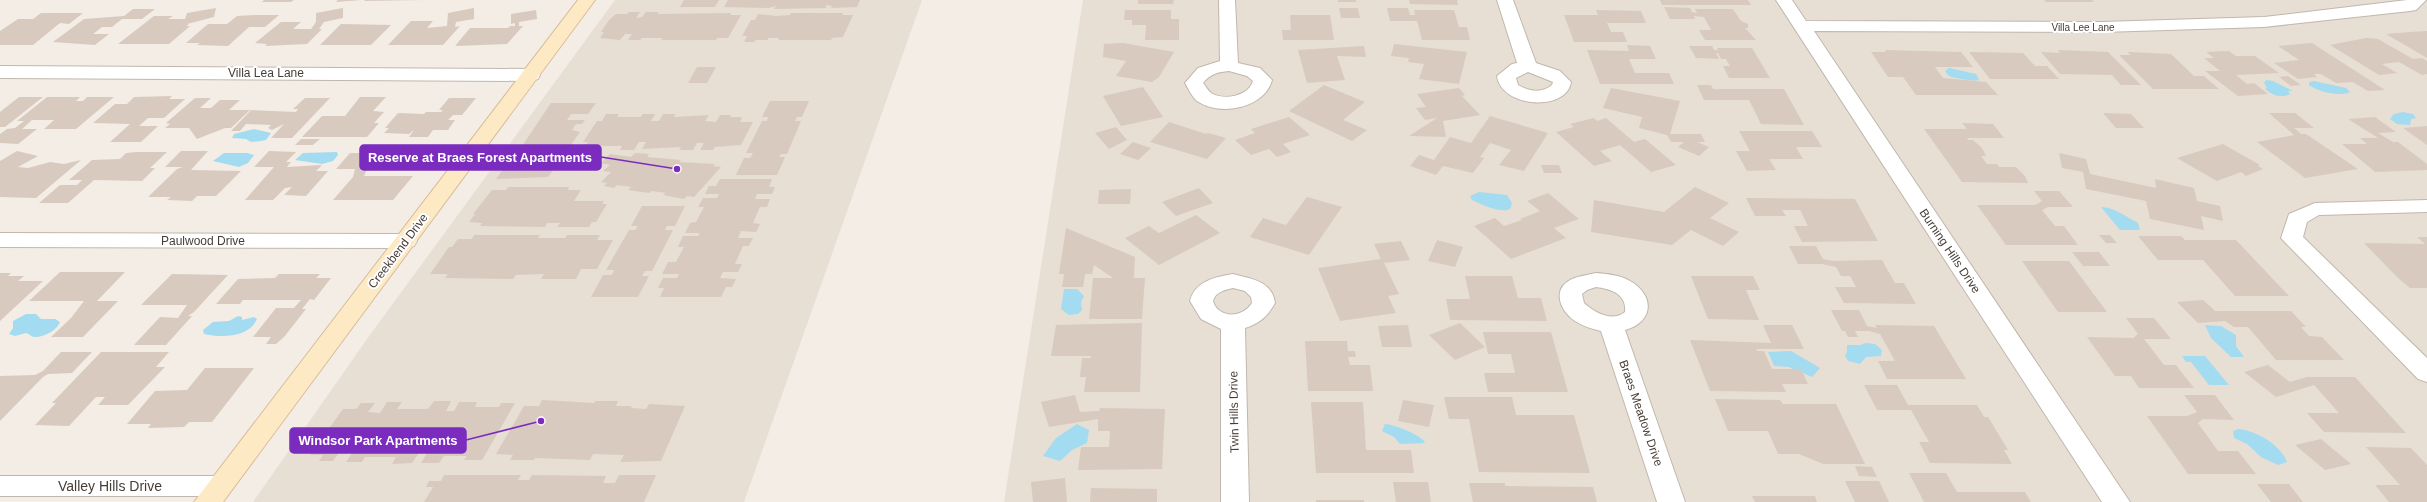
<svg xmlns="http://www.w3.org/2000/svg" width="2427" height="502" font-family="Arial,sans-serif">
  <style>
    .residential { fill: #e7dfd4 }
    .water { fill: #a3dbf0 }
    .building { fill: #d8cabf }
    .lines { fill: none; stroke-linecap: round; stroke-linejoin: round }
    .street-casing { stroke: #c1b7ac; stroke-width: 2 }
    .secondary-casing { stroke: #d6bd99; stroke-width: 2 }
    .street { fill: #fff; fill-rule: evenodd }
    .secondary { fill: #fee9c5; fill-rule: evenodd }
    .labels { text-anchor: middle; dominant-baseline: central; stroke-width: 4; stroke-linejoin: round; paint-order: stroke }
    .far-street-label { font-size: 10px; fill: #463d36; stroke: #fff }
    .street-label { font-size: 12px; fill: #463d36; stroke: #fff }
    .near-street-label { font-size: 14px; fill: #463d36; stroke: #fff }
    .leader { fill: none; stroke: #7b2cbf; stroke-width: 1.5 }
    .callout-dot { fill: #7b2cbf; stroke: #fff; stroke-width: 1.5 }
    .callout { fill: #7b2cbf; stroke: #7b2cbf; stroke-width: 1.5 }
    .callout-label { font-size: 13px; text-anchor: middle; font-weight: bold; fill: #fff }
  </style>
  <rect width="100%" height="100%" fill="#f3ede6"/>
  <path class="residential" d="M615,0H922L744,502H253L367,339Z
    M1083,0H2427V502H1004Z"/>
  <path class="water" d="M1949,68L1976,74L1979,80C1974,82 1955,78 1949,76L1945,71Z
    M2266,80L2273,81L2293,91H2288L2290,94C2281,99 2272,95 2265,89L2267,88L2264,83Z
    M2314,81L2346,88L2350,92C2340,97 2318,92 2309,85V82Z
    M2403,112L2413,114L2416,118L2411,119L2410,125L2397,124L2390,119L2394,114Z
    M254,129L271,133L266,140L261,141L251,142L246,139L232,138L234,134Z
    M337,152L338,155L333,161L322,164L295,160L303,153Z
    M224,153H247L254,155L248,163L239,167L213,161Z
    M1479,192L1507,195L1512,203L1510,209C1502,214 1480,204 1472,200L1470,196Z
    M2101,207C2114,207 2126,217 2138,223L2140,230H2120Z
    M1064,289H1077L1084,296L1081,302L1082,310L1078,314L1069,315L1061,309Z
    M26,314H36L41,319H55L60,322C57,330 45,337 35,337C31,337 30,334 26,333L15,336L9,334L13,328V321Z
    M238,316L242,317V320L254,317L257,319C249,338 221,338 204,334L203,330L213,322L229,321Z
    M2205,325L2221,326L2236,335V346L2244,357H2231L2211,338Z
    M1866,343L1875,344L1882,350L1881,356L1866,357L1860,364L1848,361L1845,355L1847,352V345H1860Z
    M1791,351L1820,368L1812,377L1789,367L1774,366L1768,352Z
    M2182,356H2205L2229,385H2209L2191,362H2186Z
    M1077,424L1089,430L1087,443L1072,450L1060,461L1043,456L1056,438Z
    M1385,424C1393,424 1424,436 1425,443L1400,444L1394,437L1382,431Z
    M2238,429C2255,430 2281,445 2287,462L2278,465L2261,457L2247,444L2234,438L2233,431Z"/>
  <path class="building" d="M264,0H294L291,2H262Z
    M338,0H361L336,2Z
    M365,0H424L364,1Z
    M684,0H719L715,7H680Z
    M728,0H860L857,7L831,8L832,6L826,5V8L774,9L776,6L769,8L724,7Z
    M1138,0H1174L1173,4H1138Z
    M1338,0H1356V2H1338Z
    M1409,0H1457L1458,5L1410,4Z
    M1660,0H1748L1751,5H1662Z
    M2044,0H2092L2094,2H2046Z
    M1664,7L1690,8L1692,12L1697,13L1695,9H1733L1741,21L1748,24V28H1745L1756,40H1705L1699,30H1711L1704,17L1694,16L1695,19H1670Z
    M216,8L214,17L187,24H189L186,26H190L169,44H118L154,16H173L168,19H185L187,13Z
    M343,8V18L324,22L319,29H322L307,44L265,46L267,44L255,43L281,22H301L293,29H311L316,22V13Z
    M474,8V19L456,22L455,27L460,26L443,45H388L411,21H433L427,28L447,26L448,13Z
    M1339,8H1358L1360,18H1341Z
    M1387,8H1408L1410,15H1415L1414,10H1454L1459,27H1467L1470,40H1422L1417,21H1390Z
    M133,9H155L142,19H122L112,27H102L93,34H109L95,45L53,42L84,19L124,16Z
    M536,10L537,19L519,22V26H523L507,44L455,46L470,28H508L510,26H515V23L511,24V14Z
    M1125,10H1171V19H1179V40H1145L1146,25H1132V20H1124Z
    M1596,10L1641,11L1646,23H1607L1611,32H1623L1627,42H1574L1564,15H1598Z
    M629,12H640L636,18L642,17L646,12H659L657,14L731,13L730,15H741L728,38H717L716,40H661L663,38H642L640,40H628L632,34H625L620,40L600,38L604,32H601L609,20L616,14H627Z
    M41,13H83L69,24L60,23L33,45H0V31L18,19H33Z
    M791,13H843L842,15H853L843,37L832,38L831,40H778L779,38H768V40H756L754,42H744L747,36H742L751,20H755L758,14L777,16L790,15Z
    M255,15H279L265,27H249L228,46L197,45L200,43H186L208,24H227L237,16Z
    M1290,15H1330L1334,40H1283L1282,30H1291Z
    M341,24L391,25L371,45H320Z
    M2427,31V58L2386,34L2410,32Z
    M2366,38L2378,39L2413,59L2422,58L2427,61V74L2422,75L2399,62L2382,64L2397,73L2379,75L2330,45Z
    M1123,43L1174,52L1159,77L1152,82L1116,76L1126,61L1103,57L1104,44Z
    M2312,43L2385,90L2368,91L2353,82L2336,83L2321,74H2314L2317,77L2298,79L2274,63L2299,60L2278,46Z
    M1394,44L1467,52L1459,84L1419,79L1424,64L1408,62L1409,58L1391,56Z
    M1627,45L1650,46L1656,59H1629L1635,73H1669L1674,84H1600L1587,50L1629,51Z
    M1364,46L1366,57L1337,56L1345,80L1307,83L1298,50Z
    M1689,46H1712L1714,50H1718L1717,48H1752L1770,78H1729L1723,66H1730L1726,59H1721L1718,53H1716L1719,59L1696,58Z
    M1885,50L1961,52L1973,67H1935L1943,78L1986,82L1998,95H1916L1903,77H1888L1871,52H1886Z
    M2058,50L2108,52L2141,85H2121L2112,75L2060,74L2041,52L2060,53Z
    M2229,51L2236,56H2255L2279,73L2236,75L2247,84L2254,83L2268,94L2238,96L2205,71H2220L2204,58H2214L2206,52Z
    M1969,52L2023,53L2035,66H2047L2059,79H1990Z
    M2127,52L2171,54L2194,76H2204L2219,89H2153L2119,55H2131Z
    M697,67H716L707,83H688Z
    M2288,76L2301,85L2291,86L2279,77Z
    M1324,85L1365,102L1343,120L1367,130L1352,141L1289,111Z
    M1697,85H1711L1713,89H1784L1804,125L1761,124L1749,100H1704Z
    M1143,87L1163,117L1121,126L1103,96Z
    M1459,88L1465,95L1462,96L1480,115L1443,121L1446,137L1409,136L1437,118L1425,120L1416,108L1426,107L1417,94Z
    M1611,88L1680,101L1670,134H1701L1705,142H1697L1709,147L1699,156L1678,147L1684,142H1671L1667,135L1639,128L1642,117L1603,108Z
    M172,96L169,99H185L164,118H148L139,126H158L141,142H110L130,124L93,123L115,104H127L134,97Z
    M19,97H43L5,127H0V112Z
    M47,97H80L76,101H83L87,97H114L76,129H44L54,120H32L22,129H37L18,144L0,143V134L7,129L15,128L24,121H17Z
    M360,97H386L373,111L384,112L374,123H379L367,137H302L322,116H345Z
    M195,98H211L200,108H211L220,100H240L229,110H250L231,128H225L197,139L189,128H165L170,124L166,123Z
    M305,98H330L292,138H271L284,124L272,130L268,128L271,125L246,124L240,131H231L251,110L296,112L298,109H293Z
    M449,98H476L462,115H453L448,120H455L448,130H433L428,137H409L414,130L409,134L384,133L389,128H385L398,113L424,114L426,112H441L443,110H439Z
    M770,101H809L802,117H797L795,121H801L787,154H781L779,157H785L777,175H736L744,158H750L753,153H746L762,121H767L768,117H762Z
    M551,103H596L588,114H571L567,120H585L582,124H576L572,130L580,132L571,145H554L552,148H570L548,177L496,179L516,151L518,152Z
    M2103,113L2131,114L2144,128H2116Z
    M2269,113H2295L2314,128H2294L2301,134H2306L2358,169L2305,178L2257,142L2294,135Z
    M606,114H619L617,117H641L643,114H655L651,121H659L663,114H675L674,117L709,115L705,121L716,122L720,115H731L730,117H742L740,122H753L741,145L715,147L713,150H700L704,143H697L693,150H679L681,147L642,149L646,142H639L634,150H620L622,146H598L596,149H583L588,142H583L597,121H602Z
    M1490,116L1548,133L1524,171L1499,165L1511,150L1490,143L1480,157L1484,158L1473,173L1443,166L1436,175L1410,166L1419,155L1434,160L1450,137L1471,143Z
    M1289,117L1310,135L1283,144L1291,152L1277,157L1269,149L1251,155L1235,140L1255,133L1251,129Z
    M2375,117L2396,132L2378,133L2393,142H2398L2427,164V170L2375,172L2342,144H2367L2360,138H2378L2348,119Z
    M1594,118L1597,121L1606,118L1634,142L1645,139L1676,165L1651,172L1620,145L1600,151L1612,161L1594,166L1556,132L1574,127L1570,124Z
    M1169,122L1206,134L1208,133L1226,138L1207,159L1150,142Z
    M1962,123L1993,124L2004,138H1967L1968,140H1973L1982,148L1986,156H1981L1987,164H1997L1999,167H2016L2025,176L2028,183L1962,182L1924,129H1967Z
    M2427,126V145L2403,128Z
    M1116,127L1127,140L1109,149L1095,133Z
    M1739,131H1812L1822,147H1796L1803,159H1769L1776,170L1747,171L1736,151H1750Z
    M301,139H320L313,145H295Z
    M1133,142L1151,148L1138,160L1120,154Z
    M2223,144L2260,165L2258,166L2263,169L2246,176L2241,172L2217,181L2177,158Z
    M17,151L38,156L18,167L28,168L50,162L64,164L81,160L36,198L0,197V161Z
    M181,151H208L191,170L241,171L216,196H197L192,201L167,200L171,197H148L177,169L183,167H165Z
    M269,151L296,152L286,162H291L287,167L322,165L316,171H328L306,196L284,195L292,187L285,188L273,200H245L274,167H254Z
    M137,152H167L150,168H155L142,181L94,180L68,203H39L60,185H77L82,180H69L92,160L120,159L126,153Z
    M350,153H387L373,169H367L364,176H413L393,200H333L353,177L355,169H336Z
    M635,153L649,154L647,157L681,160L679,162L715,164L713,166L721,167L694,197L687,196L684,199L663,195L666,193L652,191L649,193L628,190L631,187L617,185L614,188L604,186L607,183L601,182L611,172L603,171L610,165L601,163L610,154L631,157Z
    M2059,153L2086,159L2090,174L2156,188L2155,179L2194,188L2197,201L2220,206L2223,221L2201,216L2204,230L2150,219L2146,201L2086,189L2083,172L2062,168Z
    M1541,165H1559L1562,173H1544Z
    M720,179H772L769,187H775L772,194H757L755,199H770L767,207H760L753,223L760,224L756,232L741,231L738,238H753L749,246H743L735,264H742L738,272H723L720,278L736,279L732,287H726L721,297H660L664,288H658L663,278H677L679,274H662L668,262H676L684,247H678L683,236H698L700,233H685L690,223L696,222L704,207H698L703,198H717L719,194H705L709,186H716Z
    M508,187H569L568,190H581L574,201H604L602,204H607L596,222H592L589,227H557L560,223H547L545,227L480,226L482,223L469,222L475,214H473L492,190H506Z
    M1695,187L1729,203L1710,218L1739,232L1723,246L1691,230L1672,245L1591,232L1594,200L1664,212Z
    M1199,188L1213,203L1176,216L1162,202Z
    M1131,189L1130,204H1098L1099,190Z
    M2034,191H2059L2073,207H2048L2042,210L2055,226H2064L2078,245H2006L1977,205H2035L2042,201Z
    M1548,193L1579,219L1554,228L1566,238L1511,259L1474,226L1495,218L1504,226L1522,220L1520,219L1540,211L1527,201Z
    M1307,197L1342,207L1309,255L1250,237L1263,218L1286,225Z
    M1746,198L1855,199L1878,241L1802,242L1794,226H1808L1800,210H1782L1786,216H1755Z
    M642,206H685L675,226H667L665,230H673L652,271H645L642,276H649L638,297H591L603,275H612L614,270H606L629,230H635L638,226H631Z
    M1196,215L1220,233L1159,265L1125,238L1149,226L1159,233Z
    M1066,228L1135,257L1134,278H1145L1142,319H1089L1093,278H1113L1094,265L1092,274H1085L1083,287H1062L1064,274H1059Z
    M474,235H540L538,238H565L567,235H600L597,240H613L597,269H581L576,279H541L544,274L516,275L513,279L445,278L448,274H430L449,247H452L458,239H472Z
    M2099,235H2110L2117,243H2106Z
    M2138,236H2181L2185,240H2236L2289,296H2235L2203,260H2158Z
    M2417,237H2427V288H2410L2398,278L2364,243L2425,244Z
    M1437,240L1463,247L1455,267L1428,261Z
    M1401,241L1410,260L1384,263L1399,294L1388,296L1396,313L1340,321L1318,268L1381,259L1374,244Z
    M1789,246H1816L1823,259L1832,261L1882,260L1895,283H1904L1916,304L1844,303L1835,287H1856L1850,276H1841L1836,267L1822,264H1798Z
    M2072,252H2099L2110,266H2083Z
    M2022,261H2069L2107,312H2058Z
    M60,272H125L97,301H118L83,337H51L71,318L84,301H29Z
    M0,273H11L8,276H24L18,281H43L0,321Z
    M172,274L228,275L194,312L188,316H192L166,345H134L160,317L178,318L187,305H141Z
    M279,274H320L316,278H331L314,300L310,299L302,309H306L284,337L276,344H266L271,337H253L276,308H294L301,300H243L240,304H216L238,279L275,278Z
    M1465,276H1512L1518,298H1541L1547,321L1450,320L1446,299H1470Z
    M1691,276H1753L1760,290H1746L1759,320L1708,319Z
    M2203,300L2215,311H2291L2306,327H2301L2309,336L2322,337L2344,360H2276L2248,327H2234L2225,321L2198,323L2177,302Z
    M1831,310H1859L1867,326L1877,328L1875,325L1934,326L1966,379H1887L1878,361H1895L1880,334L1869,331H1855L1858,337H1848L1845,331H1842Z
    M2126,318H2154L2171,339H2144L2164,365H2176L2194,388H2139L2131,376H2115L2087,337L2133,338L2138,334Z
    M1142,323L1140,392H1084L1086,377H1080L1082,358H1091V356H1051L1056,325Z
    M1460,323L1485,347L1455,360L1429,335Z
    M1408,325L1412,347H1382L1378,326Z
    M1763,325H1792L1804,349H1756L1757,351H1764L1772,369H1801L1808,384H1782L1786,392L1710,391L1690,340L1771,343Z
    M1483,332H1551L1568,392H1488L1484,373H1515L1511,354H1488Z
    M1305,341H1347L1348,351H1355L1356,357H1348L1350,365H1370L1373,391H1308Z
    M61,352H92L72,373L48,374L43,377L0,421V376L35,375L43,371Z
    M101,352H169L156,367H165L128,405H98L105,397H96L69,426L35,425L56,403H52Z
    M2268,365L2290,382L2307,377H2355L2406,433L2324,432L2307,413H2339L2314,385L2276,397L2244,372Z
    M205,368H254L212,422H189L184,427L148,428L151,424H127L155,391L187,390Z
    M1864,385H1897L1908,405H1977L1984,417H1988L2008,450H2004L2012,464L1930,463L1919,442H1929L1911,410H1877Z
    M1075,395L1080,412L1099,411L1100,408L1165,409L1162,469L1078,470L1081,447H1109L1110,431H1098V419L1049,427L1041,402Z
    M2184,395H2215L2234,420L2203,419L2198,423L2218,451H2238L2256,474H2188L2147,416H2187L2197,412Z
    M1444,397H1512L1516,415H1574L1590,473L1479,472L1469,419H1449Z
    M1715,399L1780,400L1783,404H1836L1865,464H1823L1799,454H1778L1768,431H1728Z
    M542,400L594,403L595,401H618L616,406H632L631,408L646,409L649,404L685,406L661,461L620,462L624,455L593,454L590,460L535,458L534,460H510L513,455L496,454L524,406H539Z
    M1403,400L1434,405L1429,427L1398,421Z
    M434,401H451L446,411H454L459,402H477L475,407H499L501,403H515L482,460H464L467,456H444L439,463H421L427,453H419L412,463L392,464L396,457H365L362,462H346L354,450H341L333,461H319L323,455H310L343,409H356L361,403H375L368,412L380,413L387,402H402L397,409H428Z
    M1311,402H1363L1366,450H1411L1414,473H1316Z
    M2321,439L2351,464L2325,470L2295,445Z
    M2366,447L2411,448L2427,465V502H2389L2375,485H2400Z
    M1855,466L1872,467L1877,477L1859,476Z
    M1909,473H1946L1957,492H2025L2031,502H1924Z
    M444,475H521L518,480H529L532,475L606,476L603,483H615L619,475H656L644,502H424L433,487H426L429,481H441Z
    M1065,478L1067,502H1033L1031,482Z
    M1845,481H1879L1889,502H1855Z
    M1393,482H1428L1431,502H1396Z
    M1469,483H1505V486L1593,487L1597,502H1473Z
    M2257,484H2289L2303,502H2271Z
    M1091,488L1157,489V502H1090Z
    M1752,496H1815L1817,502H1755Z
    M1316,500H1364V502H1316Z"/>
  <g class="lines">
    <defs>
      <path id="street" d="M1219,0H1235L1238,63L1260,68L1272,80C1265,108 1220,117 1197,101C1192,97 1188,88 1185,83L1198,68L1220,61ZM1229,71L1247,76L1253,81C1249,96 1224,101 1211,93C1208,91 1206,86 1203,83C1210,74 1218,72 1229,71Z
        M1497,0H1513L1536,63L1560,71L1571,82C1567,112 1501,108 1497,76L1512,64L1517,63ZM1528,72L1553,82L1552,85C1542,94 1528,91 1518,85L1516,78Z
        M1776,0H1792L1806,21L2102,22L2264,17L2407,0H2426L2416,10L2410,11L2264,27L2102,32L1814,31L2130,502H2102Z
        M0,66L531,69L538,71L540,75L538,79L531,81L0,78Z
        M2427,200V212L2319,215L2307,222L2303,237L2427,358V382L2418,379L2281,238L2289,214L2315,203Z
        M0,233L406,234L414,236L417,241L414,246L406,248L0,247Z
        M1596,273C1607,274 1620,275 1630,281C1655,295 1654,322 1625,330L1685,502H1657L1601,331C1592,329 1583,326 1575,321C1560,311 1551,289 1572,279C1579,276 1588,275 1596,273ZM1596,287C1611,289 1627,294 1625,312C1612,323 1594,312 1584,303L1582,294L1587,290Z
        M1233,274C1252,279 1272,281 1275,303C1267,317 1260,323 1245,328L1249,502H1221V329L1201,319L1190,301C1195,281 1215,277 1233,274ZM1233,288L1245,291L1251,297L1252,303C1243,318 1218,319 1213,301C1215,292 1225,290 1233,288Z
        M0,476H220L229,479L233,486L229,493L220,496H0Z"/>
      <path id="secondary" d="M578,0H595L223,502H194Z"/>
    </defs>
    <use href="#street" class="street-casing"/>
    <use href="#secondary" class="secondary-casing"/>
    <use href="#street" class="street"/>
    <use href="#secondary" class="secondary"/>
  </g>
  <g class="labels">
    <g class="far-street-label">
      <text x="2083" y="27">Villa Lee Lane</text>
    </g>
    <g class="street-label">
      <text x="266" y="73">Villa Lea Lane</text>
      <text x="203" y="241">Paulwood Drive</text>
      <text transform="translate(398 251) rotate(-53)">Creekbend Drive</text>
      <text transform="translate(1950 251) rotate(56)">Burning Hills Drive</text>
      <text transform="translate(1234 412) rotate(-91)">Twin Hills Drive</text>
      <text transform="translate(1641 413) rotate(71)">Braes Meadow Drive</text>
    </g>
    <g class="near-street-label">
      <text x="110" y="486">Valley Hills Drive</text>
    </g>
  </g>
  <path class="leader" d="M677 169L601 157M541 421L466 440"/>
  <g class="callout-dot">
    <circle cx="677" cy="169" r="4"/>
    <circle cx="541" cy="421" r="4"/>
  </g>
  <g class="callout">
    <rect x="360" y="145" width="241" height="25" rx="4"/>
    <rect x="290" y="428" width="176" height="25" rx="4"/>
  </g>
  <g class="callout-label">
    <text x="480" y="162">Reserve at Braes Forest Apartments</text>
    <text x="378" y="445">Windsor Park Apartments</text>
  </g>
</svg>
